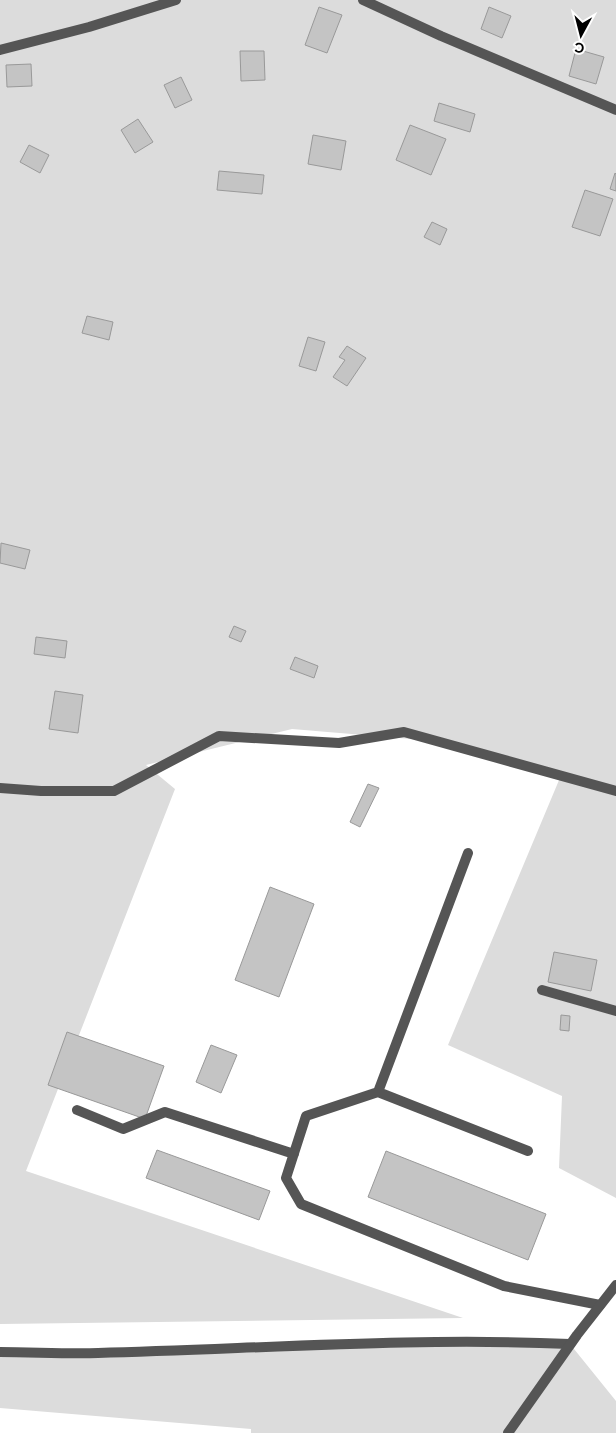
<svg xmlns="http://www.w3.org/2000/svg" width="616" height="1433" font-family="Raleway,sans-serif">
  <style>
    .green { fill: #dcdcdc }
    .building { fill: #c4c4c4; stroke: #999 }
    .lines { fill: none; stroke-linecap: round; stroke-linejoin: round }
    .service { stroke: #555; stroke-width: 10 }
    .minor { stroke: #555; stroke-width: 10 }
  </style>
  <rect width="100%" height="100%" fill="#fff"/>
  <path class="green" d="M0,0H616V1198L559,1168L562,1096L448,1045L562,773L435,741L292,729L146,765L175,789L26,1171L463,1318L0,1324Z
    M570,1344L616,1401V1433H251V1429L0,1408V1352Z"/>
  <path class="building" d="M319,7L342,15L327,53L305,45Z
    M489,7L511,16L502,38L481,29Z
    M576,49L604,57L596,84L569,76Z
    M240,51H264L265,80L241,81Z
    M31,64L32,86L7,87L6,65Z
    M181,77L192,100L175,108L164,85Z
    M439,103L475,114L470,132L434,121Z
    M138,119L153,142L135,153L121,130Z
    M410,125L446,139L431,175L396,160Z
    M313,135L346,141L341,170L308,164Z
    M29,145L49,155L40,173L20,162Z
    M219,171L264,175L262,194L217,190Z
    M615,173L616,174V191L610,189Z
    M585,190L613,199L600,236L572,227Z
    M432,222L447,229L440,245L424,237Z
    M87,316L113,322L109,340L82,333Z
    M308,337L325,342L316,371L299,366Z
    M347,346L366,358L347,386L333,377L345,360L339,357Z
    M1,543L30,550L25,569L0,563Z
    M234,626L246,631L241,642L229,637Z
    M36,637L67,641L65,658L34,654Z
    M295,657L318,666L314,678L290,669Z
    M55,691L83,695L78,733L49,729Z
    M368,784L379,788L360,827L350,822Z
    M270,887L314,904L279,997L235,980Z
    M554,952L597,960L591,991L548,982Z
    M561,1015L570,1016L569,1031L560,1030Z
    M67,1032L164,1066L145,1119L48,1085Z
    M211,1045L237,1055L221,1093L196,1082Z
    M157,1150L270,1191L259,1220L146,1178Z
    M386,1151L546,1214L528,1260L368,1197Z"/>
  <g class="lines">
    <path class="service" d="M363,0L441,36L616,110
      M0,50L89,27L176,0
      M0,788L41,791H114L219,736L339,743L404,732L616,791
      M468,853L378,1092L306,1116L286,1178L301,1204L504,1286L600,1305
      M542,990L616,1011
      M378,1092L528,1151
      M77,1110L123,1129L165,1112L294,1154
      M0,1352C33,1352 66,1354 98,1353C255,1349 413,1337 570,1344"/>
    <path class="minor" d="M508,1433L577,1335L616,1285"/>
  </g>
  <g transform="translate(581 35) rotate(187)" stroke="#ffffff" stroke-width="4" paint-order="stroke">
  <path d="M0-4L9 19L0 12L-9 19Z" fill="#000000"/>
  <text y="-8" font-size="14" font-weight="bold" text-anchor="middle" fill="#000000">С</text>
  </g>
</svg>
